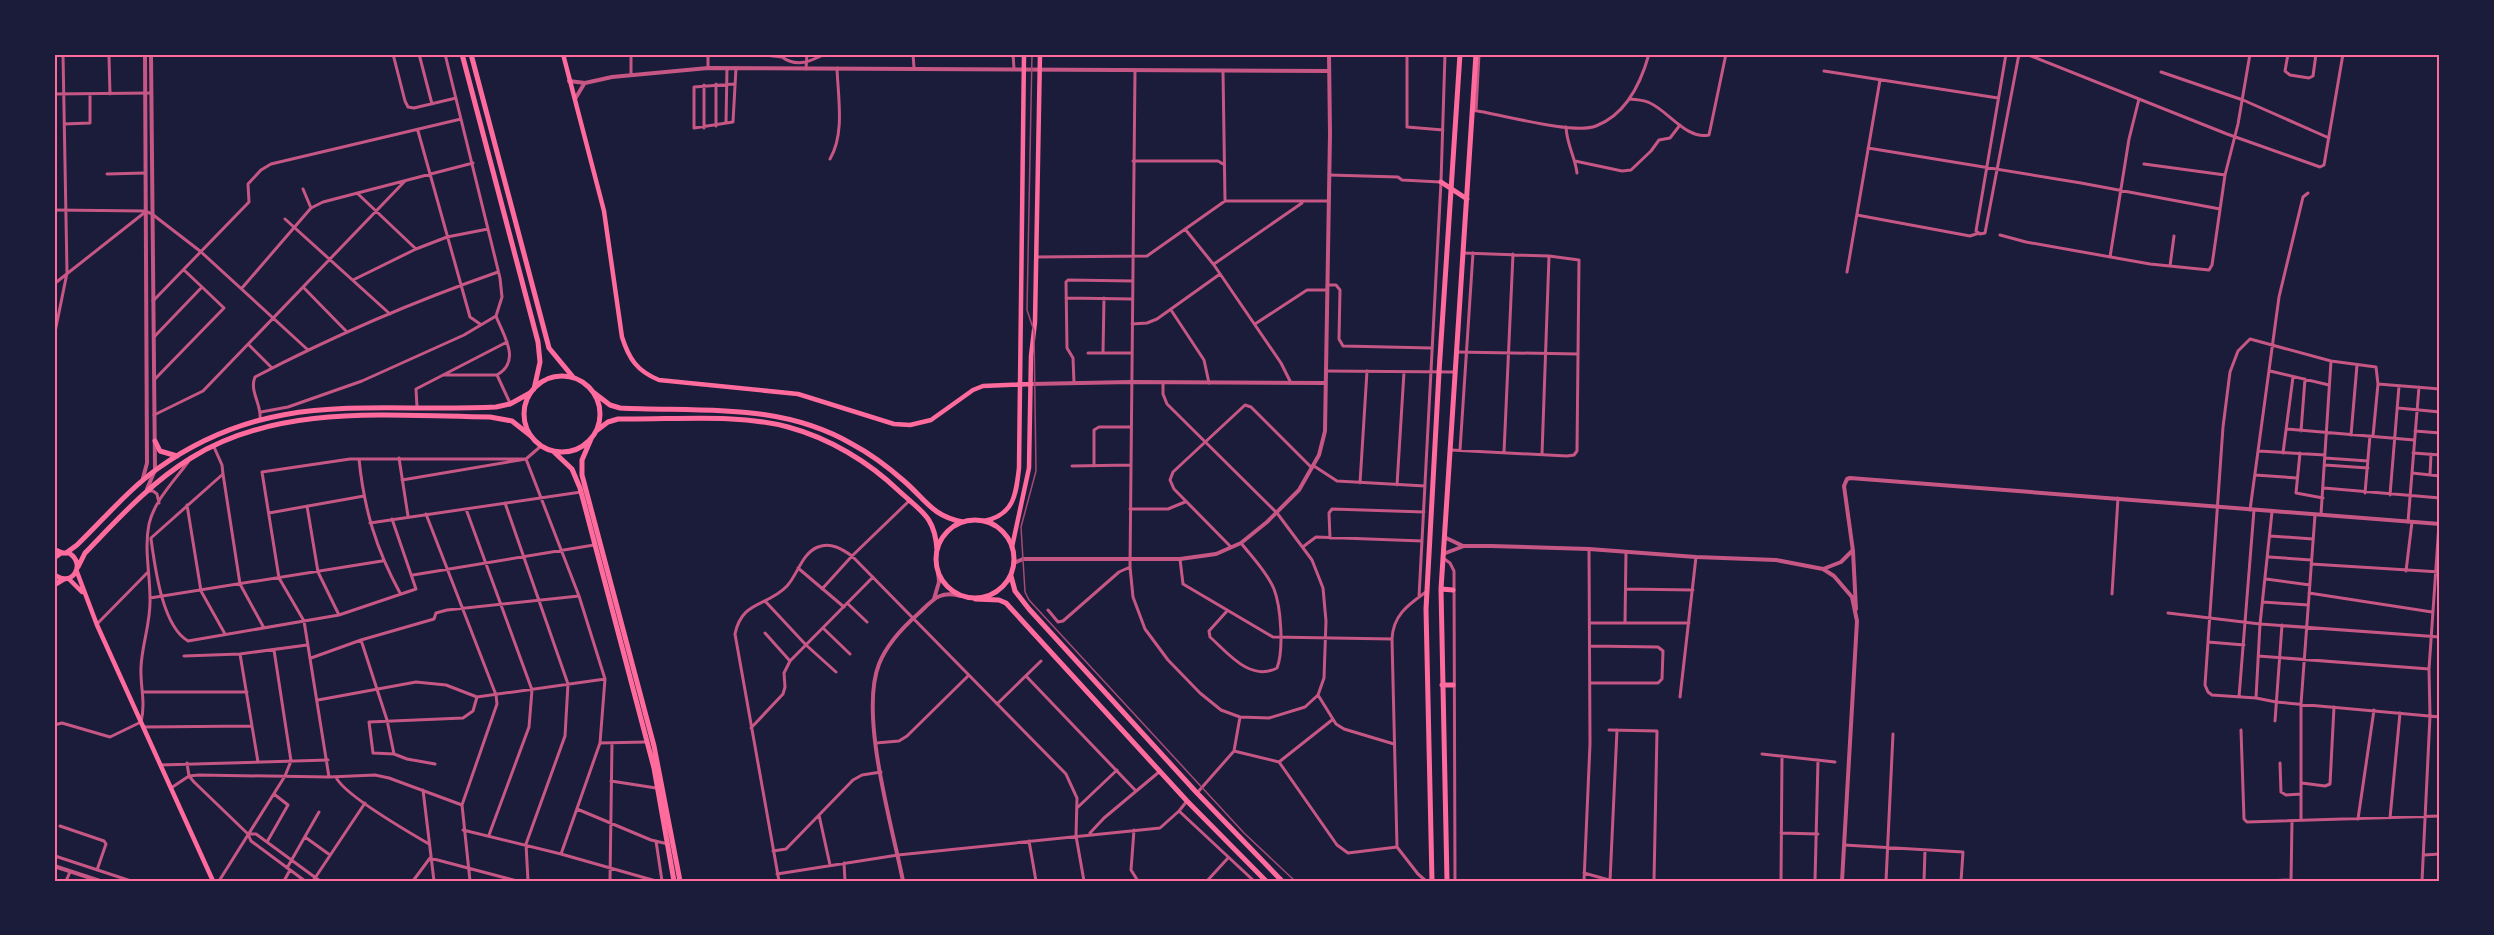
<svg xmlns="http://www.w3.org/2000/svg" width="2494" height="935" font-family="'PT Sans',sans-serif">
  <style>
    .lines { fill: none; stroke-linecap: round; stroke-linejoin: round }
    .minor { stroke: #c65784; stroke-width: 3 }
    .tertiary { stroke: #c65784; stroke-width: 4 }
    .secondary { stroke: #ff6b9d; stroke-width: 4.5 }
    .primary { stroke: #ff6b9d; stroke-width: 5 }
    .trunk { stroke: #ff6b9d; stroke-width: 5 }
    .tram { stroke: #a44b75; stroke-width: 1.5 }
    .neatline { fill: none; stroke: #ff6b9d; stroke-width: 2 }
  </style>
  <rect width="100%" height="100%" fill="#1b1b3a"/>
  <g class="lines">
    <path class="minor" d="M393,54L405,101L408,107L414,108L456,98
      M419,54L432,104
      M631,54V75
      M708,54V68
      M756,54L782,57L785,54
      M866,54H876
      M913,54L914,68
      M1013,54L1014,69
      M1407,54V127L1443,130
      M2006,54L1976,231L1980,234L1985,233L2019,54
      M2026,54L2227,134L2320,167L2324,165L2343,54
      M2288,54L2285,71L2290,75L2309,78L2313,76L2316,54
      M2302,54L2316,56
      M109,57L110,94
      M782,57C797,68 811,61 825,54
      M806,69L807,54
      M1135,71L1130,567L1133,597L1145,629L1168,660L1200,693L1221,710L1240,717L1269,718L1305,707L1318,695L1324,678L1326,621L1323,588L1312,560L1277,513L1167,404L1163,394V383
      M1223,71L1225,201
      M1824,71L1998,98
      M2161,72L2243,100L2329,138
      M734,84L694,87V128L733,122L736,68
      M54,94L151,93
      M1630,99C1637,100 1644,100 1650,103C1668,111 1687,140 1709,135L1726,54
      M1472,110C1500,114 1573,135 1596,126C1627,114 1641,83 1649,54
      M1476,111L1479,54
      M726,123L727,68
      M64,124L90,123V94
      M716,126V84
      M1566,127C1567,146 1575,156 1577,173
      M704,128V85
      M418,131L470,317L480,324
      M1868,148L2081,183L2220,209
      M830,159C845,134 838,97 837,68
      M1133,161H1218L1223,164
      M1575,161L1622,171L1631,170L1651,151L1659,140L1670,138L1680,125
      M2144,164L2225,175
      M107,174L145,173
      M1329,175L1398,177L1402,180L1440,182
      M303,189L311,208
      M357,193L416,249
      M54,210L145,211L152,214L200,251L308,350
      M1857,215L1970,236L1979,233
      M285,219L390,314
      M1185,229L1214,265L1281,363L1291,383
      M2000,235L2026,242L2150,264L2209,270L2212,265L2225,175L2238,124L2250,54
      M2440,235V234
      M1036,257L1147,256L1225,201H1328
      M2110,257L2129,139L2139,99
      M1214,264L1302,203
      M2170,266L2174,236
      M184,270L202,287
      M1847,272L1880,80
      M353,280L416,249L447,237L488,229
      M54,284L144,213
      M1327,285H1336L1340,290L1339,339L1343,346L1431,348
      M242,288L311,208L323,202L473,163
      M304,288L347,332
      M1066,298L1132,299
      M153,301L249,202L248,184L261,170L271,164L461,119
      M1171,310L1204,360L1209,383
      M1132,324L1147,323L1157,319L1220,274
      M1255,324L1307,290H1327
      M54,337L67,273L63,54
      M249,345L272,368
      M1457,352L1578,354
      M1088,353H1131
      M1103,353L1104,298
      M1326,371L1454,372
      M2270,371L2329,385
      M443,375H497C522,361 503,335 496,316
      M497,375L510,403
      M154,380L224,308L202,287L154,337
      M1074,383L1073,358L1067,348L1066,282L1068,280L1133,281
      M2378,384L2440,389
      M417,407L416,389L507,342
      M2398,408L2440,412
      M261,412L288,407L362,381L464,335L496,316L502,297L500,278L445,54
      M154,415L203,391L405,181
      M260,419C262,405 249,391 255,377C333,336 415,301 498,272
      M2287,429L2414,440
      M2301,431L2305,379
      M2415,431L2440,433
      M2351,435L2357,365
      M1451,450L1567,456L1574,455L1577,451L1579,260L1549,256L1463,253
      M1460,450L1473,253
      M2259,451L2325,455
      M1504,452L1513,254
      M2283,453L2293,377
      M2300,453L2296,493L2323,498
      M2413,453L2440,455
      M1542,454L1549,256
      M399,458L408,516
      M2325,458L2368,461
      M359,459C364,509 376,549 400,593
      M526,459L579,596L605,679L600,743L561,854
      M2325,465L2368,468
      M1072,466L1131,465
      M1094,466V430L1099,427H1130
      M1314,466L1337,481L1425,486
      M2412,473L2440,476
      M223,474L240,584L264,628
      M2255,475L2297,478
      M2430,475L2431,454
      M402,480L526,459L541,446
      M1360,483L1367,371
      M1397,485L1404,372
      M2324,488L2440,498
      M148,491H153L157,494L159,503
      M2365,493L2370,436
      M2390,495L2399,386
      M505,503L568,684L565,736L526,844L528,881
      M187,505L201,591L225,634
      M307,506L318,572L339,615
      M466,509L532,690L529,727L489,835
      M1130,509H1168L1185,502
      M2250,510L2279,297L2303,197L2308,193
      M2272,512L2260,624L2256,698L2276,702L2440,717
      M269,513L364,496
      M426,514L496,695L497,704L462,805L470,881
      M2321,514L2331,361
      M2408,522L2419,387
      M370,523L581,492
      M2270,536L2313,539
      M151,538L223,474L222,465L214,447
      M1330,538L1329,513L1332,509L1424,512
      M151,539C155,567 162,626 188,641L339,615L416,589L392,519
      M1304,546L1316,537L1422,541
      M1231,547L1174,489L1170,480L1173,472L1245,405L1251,407L1312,468
      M2269,557L2311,560
      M1443,558L1450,563L1454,571L1455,881
      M1180,559L1183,584L1273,637L1392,639
      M2311,564L2440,572
      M798,568L844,607
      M2406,571L2412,522
      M413,575L594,545
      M2266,579L2310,585
      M822,589L852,556L909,501
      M1626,589L1693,590
      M1426,592C1408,605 1393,615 1392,639L1397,847L1418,874L1426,881
      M2309,593L2432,612
      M2112,594L2118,498
      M1419,597L1441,182L1445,54
      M150,598L382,561
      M765,601L806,645L836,672
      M2263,602L2308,605
      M847,603L867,622
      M1048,610L1058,622L1063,621L1119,572L1130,567
      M1227,611L1209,631L1210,637C1228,653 1250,682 1277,668C1284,650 1281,607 1274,589C1267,572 1252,557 1241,543
      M2168,613L2260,624L2440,637
      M1590,623H1689
      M1625,623L1626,552
      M97,624L148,572
      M823,628L850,654
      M765,633L790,661
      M361,640L387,720L394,754
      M2208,642L2244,645
      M240,654L258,762
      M184,656L240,654L307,645
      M2258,656L2429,669
      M311,658L361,640L434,619L436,613L447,610L579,596
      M1026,676L1136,791
      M1590,683H1658L1662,679L1663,651L1658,647L1590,646
      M143,692H247
      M1318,695L1336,724L1344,729L1394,744
      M1680,697L1696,557
      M2239,697L2254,510
      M2256,698L2212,695L2208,692L2205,685L2223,427L2230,372L2238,351L2250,339L2331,361L2376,367L2378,384L2373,436
      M318,700L416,682L446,685L477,697L605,679
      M997,704L1041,661
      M2275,721L2282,625
      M54,725L62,723L110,737L141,722C146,701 140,687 141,667C142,644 151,622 150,598C150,574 144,548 149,524C154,501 175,480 188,462
      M144,727L252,726
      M751,728L783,694L785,687L784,673L790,661L873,577
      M1609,730L1657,731L1654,881
      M2241,730L2244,819L2247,822L2440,816
      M600,743L646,742
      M876,743L899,741L907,736L968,676
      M1234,751L1279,762L1337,845L1348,853L1397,847
      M1762,754L1835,762
      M1279,762L1332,720
      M187,763L189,776L194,782L248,834L251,841L305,881
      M2280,763L2281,792L2286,795L2301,794
      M435,764L407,759L394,754L373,753L369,722L463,718L473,711L477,697
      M160,765L328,760
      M329,777L304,621L279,578L262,472L350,459H526
      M336,777C343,794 410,833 429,844
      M611,781L656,788
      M2302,783L2325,786L2330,784L2334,707
      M171,788L189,776L199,775L329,777L375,775L389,778L462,805
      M423,790L434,881
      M1197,793L1234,751L1240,717
      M1078,807L1117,770
      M577,809L651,840L668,844
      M1179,811L1254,881
      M819,815L830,865
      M2390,818L2400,713
      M2358,819L2374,710
      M2301,820V704L2315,515
      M60,826L104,841L106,844L97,870
      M463,830L561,854L656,881
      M1134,830L1131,870L1138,881
      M1090,833L1104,818L1159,772
      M1781,833L1818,834
      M248,834H256L320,881
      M305,837L330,855
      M656,841L662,881
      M1029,841L1036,881
      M267,842L288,805L274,794
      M1844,845L1963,852L1961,881
      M773,851L786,849L853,780L862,775L881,772
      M2424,855L2440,854
      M55,856L131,881
      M844,863L845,881
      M287,868L319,812
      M1584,873L1609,880
      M777,874L898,855L1160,828L1179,811L1187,801
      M66,881L70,872
      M219,881L285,776L291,761L274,650
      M284,881L290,870
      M313,881L365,803
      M413,881L430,858L517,881
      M610,881L612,743
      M779,881L735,634C742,600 767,607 787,586C798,574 802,553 818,547C831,542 842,549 852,556L1066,774L1077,798L1076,836L1084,881
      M1207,881L1228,858
      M1584,881L1590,744L1589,549
      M1610,881L1617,730
      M1781,881L1782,756
      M1815,881L1818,760
      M1886,881L1893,734
      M1924,881L1925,850
      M2265,881L2290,880
      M2291,881L2292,821
      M2422,881L2430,716L2429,669L2439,524"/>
    <path class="tertiary" d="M569,81L585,83L612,77L708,68L1329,71
      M575,99L584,84
      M1031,384L1131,382L1325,383
      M143,478L147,463L145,54
      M147,489L155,470L151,54
      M1444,537L1463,546
      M1443,554L1464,546H1491L1589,549L1696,557L1776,560L1823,569L1834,576L1852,597L1857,621L1842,881
      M1014,563L1023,559H1180L1216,554L1241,543L1267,522L1299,490L1319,455L1325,431L1330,134L1329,54
      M1823,569L1841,562L1852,551
      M934,599L939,582L938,571
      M1856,609L1853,551L1844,486L1847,479L1850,478L2440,524
      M54,866L100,881
      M903,881C892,825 859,715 879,664C887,644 902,628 918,614C933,600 939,590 961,596"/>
    <path class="secondary" d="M563,54L604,211L622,337C629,359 637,371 659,380L798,394L894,424L910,425L931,420L973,390L983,386L1031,384
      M984,521C1014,515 1016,495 1019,468L1024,54
      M1012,547L1029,468L1031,356L1035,322L1040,54
      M54,549L63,553
      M77,572L97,625L213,881
      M69,579L82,592"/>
    <path class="primary" d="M1441,182L1467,199
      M155,441L160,451L177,456
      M66,553L77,545C103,520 128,490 157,469C270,388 369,413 496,407L510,404L530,393
      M54,558L61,553H69C88,565 70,589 54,574
      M78,567L85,553C118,519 150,483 191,458C279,403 391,416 490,417L512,421L531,436
      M54,585L64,579
      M1441,589L1453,590
      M1442,685H1453
      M1432,881L1426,609L1439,372L1460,54
      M1447,881L1441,589L1476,54"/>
    <path class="trunk" d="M462,54L538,342L540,362L534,389
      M471,54L549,348L573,377
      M524 414a38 38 0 1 1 76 0a38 38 0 1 1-76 0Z
      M593,392L610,405L620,408C700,412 780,402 852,444C871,454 888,467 904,481C926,500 932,516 963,522
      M596,431L608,422L618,419C674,420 734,413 788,427C829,438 869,462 899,491C922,512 935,517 937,550
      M591,439L582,460V475L654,746L680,881
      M554,452L572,469L580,488L654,768L674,881
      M936 559a39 39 0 1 1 78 0a39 39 0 1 1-78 0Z
      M1011,576L1015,591L1029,609L1197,793L1282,881
      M975,599L999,600L1006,603L1187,801L1266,881"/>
    <path class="tram" d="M1032,54L1027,310L1034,331L1036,471L1021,527L1025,592L1029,600L1244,833L1295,881"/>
  </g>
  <rect width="2494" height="935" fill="none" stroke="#1b1b3a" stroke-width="111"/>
  <rect x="56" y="56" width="2382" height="824" class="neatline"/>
</svg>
